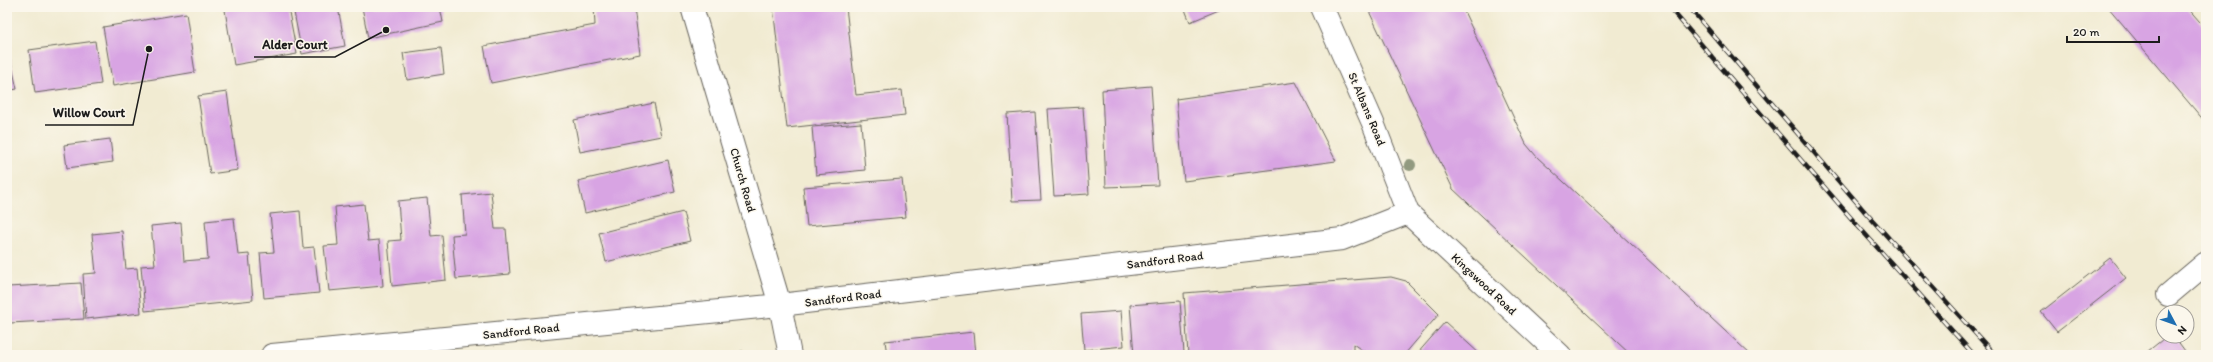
<svg xmlns="http://www.w3.org/2000/svg" width="2213" height="362" font-family="Itim,sans-serif">
  <style>
    .building { fill: #d8a4e3 }
    .lines { fill: none; stroke-linecap: round; stroke-linejoin: round }
    .minor-casing { stroke: #67645c; stroke-width: 24 }
    .tertiary-casing { stroke: #67645c; stroke-width: 24 }
    .minor { stroke: #fff; stroke-width: 22 }
    .tertiary { stroke: #fff; stroke-width: 22 }
    .rail-casing { stroke: #1c1c1c; stroke-width: 4.5 }
    .rail { stroke: #fbf7ec; stroke-width: 3; stroke-dasharray: 9; stroke-linecap: butt }
    .tree { fill: #929a80 }
    .labels { text-anchor: middle; dominant-baseline: central; stroke-width: 3; stroke-linejoin: round; paint-order: stroke }
    .street-label { font-size: 12px; fill: #1c1c1c; stroke: #fbf7ec }
    .leader { fill: none; stroke: #1c1c1c; stroke-width: 1.5 }
    .callout-dot { fill: #1c1c1c; stroke: #fbf7ec; stroke-width: 1.5 }
    .callout-label { font-size: 13px; text-anchor: middle; font-weight: bold; fill: #1c1c1c; stroke: #fbf7ec; stroke-width: 3; stroke-linejoin: round; paint-order: stroke }
  </style>
  <rect width="100%" height="100%" fill="#fbf7ec"/>
  <filter id="ink" filterUnits="userSpaceOnUse"><feTurbulence type="fractalNoise" baseFrequency=".025" numOctaves="2"/><feDisplacementMap in="SourceGraphic" scale="8" xChannelSelector="R" yChannelSelector="G"/><feConvolveMatrix kernelMatrix="1 2 1 2 8 2 1 2 1" color-interpolation-filters="sRGB"/></filter>
  <filter id="wash" filterUnits="userSpaceOnUse"><feTurbulence type="fractalNoise" baseFrequency=".012" numOctaves="4" result="noise"/><feDisplacementMap in="SourceGraphic" scale="16" xChannelSelector="R" yChannelSelector="G"/><feGaussianBlur stdDeviation="0.9" result="paint"/><feColorMatrix in="noise" values="0 0 0 0 0 0 0 0 0 0 0 0 0 0 0 0 0 1.4 0 .05"/><feComposite in="paint" operator="in"/></filter>
  <g filter="url(#wash)">
    <rect width="100%" height="100%" fill="#f1ebd2"/>
    <g id="blocks">
      <path class="building" d="M239,7H288L297,54L234,65L225,10Z
        M293,7H338L345,46L302,54Z
        M362,7H440L443,22L368,38Z
        M594,7H634L640,54L491,83L484,46L595,25Z
        M773,7H846L856,95L902,90L905,115L787,128Z
        M1184,7H1226L1190,22Z
        M1367,7H1462L1526,144L1537,157L1751,355H1631L1453,189Z
        M2108,7H2187L2206,29V123Z
        M186,13L195,72L113,86L103,27Z
        M95,41L101,84L35,93L29,50Z
        M7,44L17,89L7,91Z
        M441,48L444,74L407,80L403,53Z
        M1296,82L1336,161L1184,181L1176,99Z
        M1151,86L1158,185L1106,187L1102,90Z
        M227,92L238,170L210,174L198,96Z
        M654,103L661,136L580,152L574,120Z
        M1083,107L1089,194L1054,196L1048,109Z
        M1035,112L1041,200L1012,201L1007,114Z
        M861,123L865,170L816,175L812,127Z
        M110,139L113,162L67,168L64,145Z
        M668,160L675,192L585,213L578,181Z
        M902,179L906,217L807,226L803,187Z
        M491,192L495,229H506L510,274L456,279L452,235L465,234L462,195Z
        M427,198L431,236L442,235L446,280L392,286L388,241L401,240L398,201Z
        M364,204L368,241L379,240L383,286L329,291L324,246L338,245L335,207Z
        M300,211L303,248L314,247L319,293L264,298L260,253L274,252L270,214Z
        M683,212L690,241L606,262L599,233Z
        M234,218L238,255L249,254L253,300L145,311L141,266L155,265L151,226L181,223L184,261L208,259L205,221Z
        M122,231L126,269L137,268L141,313L86,319L83,274L96,273L92,234Z
        M2110,258L2126,278L2057,332L2041,312Z
        M1391,277L1406,281L1439,314L1404,355H1369L1353,344V355H1188L1184,293Z
        M81,283L84,319L10,323L8,287Z
        M1180,301L1184,353L1134,355L1130,305Z
        M1121,311L1124,346L1084,350L1081,314Z
        M1445,322L1481,355H1416Z
        M974,332L976,355H887L885,341Z
        M2167,336H2174L2188,355H2143Z
        M743,351V355H721V354Z"/>
    </g>
  </g>
  <g filter="url(#ink)">
    <use href="#blocks" fill-opacity="0" stroke="#67645c" stroke-width="1"/>
    <g class="lines">
      <defs>
        <path id="minor" d="M1322,7L1373,123L1408,213L1560,355
          M2168,295L2206,263
          M272,355L780,305L1342,239L1408,213"/>
        <path id="tertiary" d="M692,7L780,305L790,355"/>
      </defs>
      <use href="#minor" class="minor-casing"/>
      <use href="#tertiary" class="tertiary-casing"/>
      <use href="#minor" class="minor"/>
      <use href="#tertiary" class="tertiary"/>
      <defs>
        <path id="rail" d="M1669,7L1857,225L1974,355
          M1689,7L1866,213L1995,355"/>
      </defs>
      <use href="#rail" class="rail-casing"/>
      <use href="#rail" class="rail"/>
    </g>
    <circle class="tree" cx="1410" cy="165" r="6"/>
  </g>
  <g class="labels">
    <g class="street-label">
      <text transform="translate(1367 109) rotate(67)">St Albans Road</text>
      <text transform="translate(743 180) rotate(74)">Church Road</text>
      <text transform="translate(1165 260) rotate(-7)">Sandford Road</text>
      <text transform="translate(1484 284) rotate(43)">Kingswood Road</text>
      <text transform="translate(843 298) rotate(-7)">Sandford Road</text>
      <text transform="translate(521 331) rotate(-6)">Sandford Road</text>
    </g>
  </g>
  <path class="leader" d="M386 30L335 57H254M149 49L133 125H45"/>
  <g class="callout-dot">
    <circle cx="386" cy="30" r="4"/>
    <circle cx="149" cy="49" r="4"/>
  </g>
  <g class="callout-label">
    <text x="295" y="49">Alder Court</text>
    <text x="89" y="117">Willow Court</text>
  </g>
  <rect width="2213" height="362" fill="none" stroke="#fbf7ec" stroke-width="24"/>
  <g transform="translate(2175 324) rotate(131)"><circle r="19" fill="#fbf7ec" stroke="#a29f99"/>
  <path d="M0-3L7 15L0 10L-7 15Z" fill="#1f6fb2"/>
  <text y="-6" font-size="11" font-weight="bold" text-anchor="middle" fill="#1c1c1c">N</text>
  </g>
  <path d="M2067 36v6h92v-6" fill="none" stroke="#1c1c1c" stroke-width="2"/>
  <text x="2073" y="36" font-size="12" fill="#1c1c1c" stroke="#fbf7ec" stroke-width="3" paint-order="stroke">20 m</text>
</svg>
